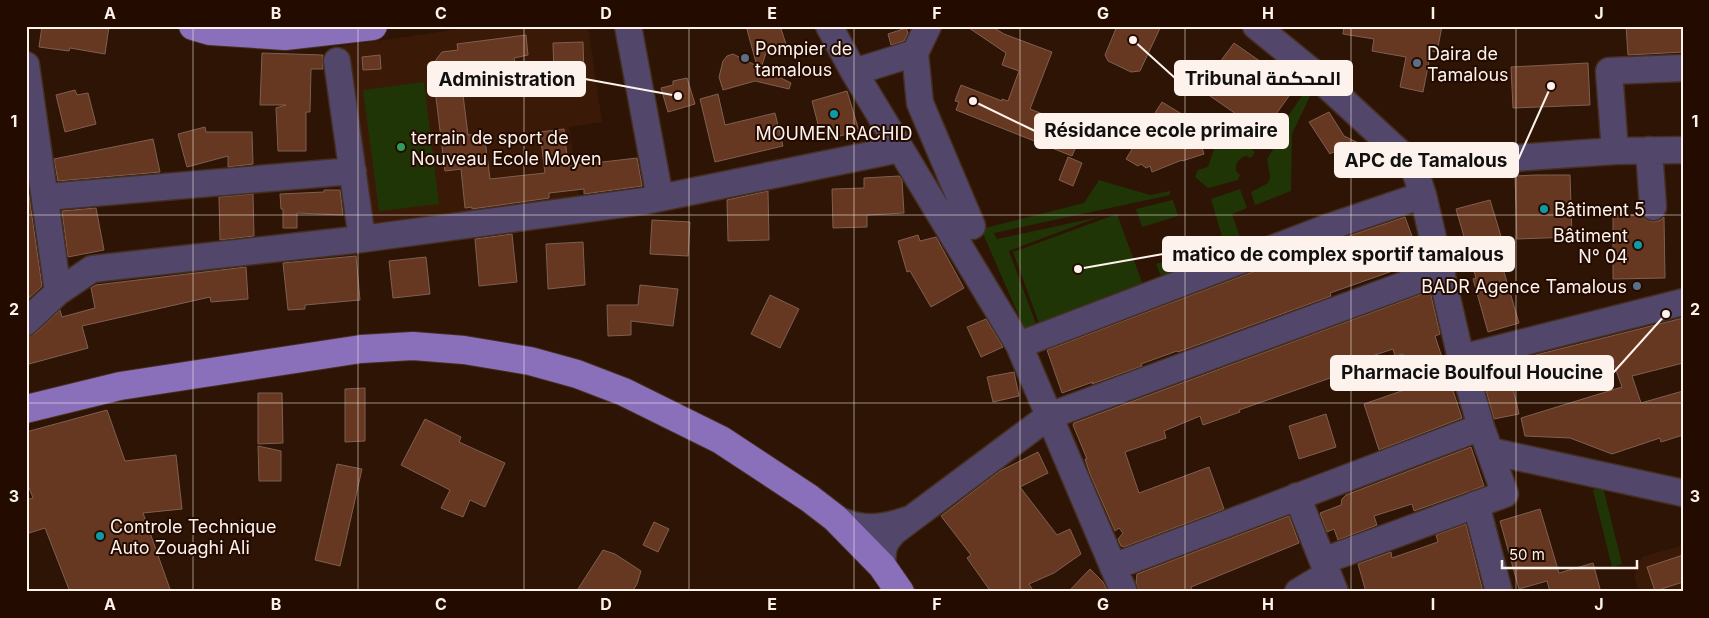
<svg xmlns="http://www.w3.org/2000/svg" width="1709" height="618" font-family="Inter,Cairo,sans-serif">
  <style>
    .built { fill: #3a1a07 }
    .green { fill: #203505 }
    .building { fill: #673821; stroke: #7f5f50 }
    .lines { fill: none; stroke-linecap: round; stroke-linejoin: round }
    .minor-casing { stroke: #462f21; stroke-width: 29 }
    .major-casing { stroke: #462f21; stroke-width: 30 }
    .minor { stroke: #52466b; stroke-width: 26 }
    .major { stroke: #8a6fba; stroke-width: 28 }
    .grid { fill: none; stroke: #fdf2ec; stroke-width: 1; stroke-opacity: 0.55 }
    .service-dot { fill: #5c6f8a; stroke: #230b00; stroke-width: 2 }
    .culture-dot { fill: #0f9aa8; stroke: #230b00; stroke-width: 2 }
    .leisure-dot { fill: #2e9e5b; stroke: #230b00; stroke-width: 2 }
    .labels { text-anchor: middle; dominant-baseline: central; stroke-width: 4; stroke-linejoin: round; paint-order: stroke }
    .poi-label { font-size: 18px; fill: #fdf2ec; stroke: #230b00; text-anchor: start }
    .leader { fill: none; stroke: #fdf2ec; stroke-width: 2 }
    .callout-dot { fill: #fdf2ec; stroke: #230b00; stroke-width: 2 }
    .callout { fill: #fdf2ec; stroke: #fdf2ec; stroke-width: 2 }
    .callout-label { font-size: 19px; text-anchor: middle; font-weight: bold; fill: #111 }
    .neatline { fill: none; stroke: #fdf2ec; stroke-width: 2 }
    .grid-label { font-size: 16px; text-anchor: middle; font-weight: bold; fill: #fdf2ec }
  </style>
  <rect width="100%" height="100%" fill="#2d1405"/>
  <path class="built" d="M481,26H588L602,122L569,127L580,202L370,232L342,46Z
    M1683,545V592H1639L1634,576L1642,557Z"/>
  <path class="green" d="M424,82L439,204L379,211L363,90Z
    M1304,85L1312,92L1292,134L1291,191L1255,205L1251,192L1268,183L1270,177L1267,159L1277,143L1276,139L1290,120L1288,116L1304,93L1301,90Z
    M1216,126L1255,152L1251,158L1246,156C1238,159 1235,164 1236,171L1240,175L1238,180L1208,188L1195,177L1198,170L1208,167L1214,149L1208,130Z
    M1099,180L1150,195L1170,191V195L994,233L997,239L1099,217L1009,251L1036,324L1025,330L981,229L1084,203Z
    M1240,189L1247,208L1232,214L1243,246L1161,276L1156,264L1223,240L1211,199Z
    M1173,200L1178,216L1142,227L1136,209Z
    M1117,214L1143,285L1039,323L1013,252Z
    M1603,487L1622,564L1612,567L1593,490Z"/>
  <path class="building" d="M42,26H109L105,54L70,48L69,51L39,47Z
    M746,26H780L786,44L767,50L761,68L791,83L789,89L755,81L723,90L719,77L723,61L727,56L733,54L757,66Z
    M966,26H991L1004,34L1052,52L1030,109L1083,130L1072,156L956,110L959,102L955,101L961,85L1002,101V99L1008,101L1019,71L1002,65L1006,53Z
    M1117,26H1161L1140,71L1131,72L1108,61L1105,55Z
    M1344,26H1442L1437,52L1431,51L1423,92L1400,87L1406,57L1372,51L1374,39L1343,34Z
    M1626,26H1683V52L1628,55Z
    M906,28L908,33L904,41L891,45L888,34Z
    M526,35L528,55L514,58L515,63L475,68L462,87L468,135L484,133L490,179L545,173L540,132L564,129L568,166L637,158L642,186L584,194V189L549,193V198L472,209V207L465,208L461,169L445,171L432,65L442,52L458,50L457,44Z
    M583,42L584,75H554L553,43Z
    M1234,43L1274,71L1289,96L1266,128L1252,118L1249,123L1200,89Z
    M262,53L323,55V69H311L310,112H306V151H278L276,108L286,105H260Z
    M380,55L381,69L363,70L362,57Z
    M1588,63L1590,105L1513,108L1511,67Z
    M687,78L695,104L668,112L661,88L673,85V81Z
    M75,90L77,95L88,93L96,124L65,132L56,95Z
    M847,91L859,131L828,139L825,127L819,128L812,101Z
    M718,94L725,125L775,113L783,146L715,162L700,99Z
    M1162,102L1185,116L1191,114L1204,154L1182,161V160L1152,172L1150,166L1146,168L1141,164L1138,166L1126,159L1134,146L1131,144L1149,114L1153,116Z
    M1329,112L1344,136L1369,148L1360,168L1333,152L1330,154L1309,122Z
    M205,127L206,132H252L253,164L228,167V156L187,167L178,134Z
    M153,139L160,172L58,181L54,159Z
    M1068,157L1082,163L1073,186L1059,180Z
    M1536,175H1570L1572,237L1517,239L1515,176Z
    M899,176L902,180L904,213L867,215V227L833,228L832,189L864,188V178Z
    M28,189L42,286L26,301V190Z
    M324,190H340L343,215L297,213V228H283V209H281L280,194L324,192Z
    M768,191L769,240L728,241L727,200Z
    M253,194L254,236L220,240L219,197Z
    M1490,200L1506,253L1499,255L1519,323L1488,332L1473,279L1476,278L1456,209Z
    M96,208L104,250L68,257L62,211Z
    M1613,215H1640L1646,220L1654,222L1661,220L1664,217L1665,278L1613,279Z
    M1405,217L1421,261L1330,293L1331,296L1178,352L1177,351L1141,364L1142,366L1092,384L1093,382L1062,393L1047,350L1334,241Z
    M652,220L690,222L688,256L650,254Z
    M512,234L517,282L479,286L475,239Z
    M918,235L920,241L936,237L964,288L931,307L910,271L907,272L898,241Z
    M583,242L585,285L548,289L546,244Z
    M356,256L360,300L305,305V309L288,310L283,263Z
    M426,257L430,294L393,298L389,261Z
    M246,267L248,299L211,302L210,297L82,326L88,348L29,364L26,354V337L36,333L60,310L62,317L95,308L91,288L96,285Z
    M640,285L678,289L673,326L631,321V335L608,336L607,305H638Z
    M1430,291L1440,334L1435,336L1462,418L1379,450L1364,404L1410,388L1409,386L1415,384L1403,354L1395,356L1393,349L1354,362L1356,369L1239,410L1240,412L1203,425L1200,416L1164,431L1166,438L1125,452L1139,493L1209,467L1224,509L1124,547L1121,546L1118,539L1123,533L1119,528L1115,531L1090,474L1085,459H1087L1073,425L1074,423Z
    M770,295L799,309L780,348L751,334Z
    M1683,318V363L1632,376L1641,403L1683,391V435L1661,442L1660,438L1612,454L1570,438L1525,436L1521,418L1622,387L1613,362L1513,388L1519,414L1494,419L1480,369Z
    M986,319L1003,347L981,357L967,327Z
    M1014,372L1019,396L993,402L987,377Z
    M365,388V441L345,442V389Z
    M258,393H282L283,443L258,444Z
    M107,410L125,461L176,455L182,509L143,513L171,592H70L45,528L26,534V500L33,498L26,480V432Z
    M1326,414L1336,447L1299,459L1289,426Z
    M425,419L461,437L459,442L505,463L485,507L470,500L463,517L441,508L450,490L401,465Z
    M258,446L281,451V481H259Z
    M1471,447L1484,486L1414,511L1412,504L1374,516L1377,525L1338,540L1334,529L1327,532L1320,513L1341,505L1342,499L1346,495Z
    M1038,452L1048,473L1020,487L1057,535L1070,529L1081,554L1054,573L1029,584L1034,592H991L967,558L971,555L941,516L1000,471Z
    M337,464L362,469L340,566L315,560Z
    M1540,509L1559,573L1593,563L1600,589L1592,592H1550L1547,581L1519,589L1500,521Z
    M1289,516L1299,543L1191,587L1193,592H1139L1136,582L1137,574Z
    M654,522L669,529L658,552L643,545Z
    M1466,524L1483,592H1366L1358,564L1391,552L1392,558L1438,542L1436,535Z
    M603,550L615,554L641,571L637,584L632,592H576Z
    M1683,555V582L1655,591L1647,567Z
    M1090,569L1103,582L1108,592H1068Z"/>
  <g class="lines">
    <defs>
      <path id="minor" d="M628,26L660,198
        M829,26L854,72L1019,345
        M1256,26L1310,70L1413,165L1423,195L1461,358L1481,427L1505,494L1323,561
        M915,53L920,103L972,226
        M337,61L362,239
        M26,65L58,292
        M854,72L915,53L928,26
        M1649,150L1653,207
        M1615,151L1683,150
        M1413,165L1615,151L1609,71L1683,68
        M46,197L353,171
        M26,322L58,292L92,269L362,239L645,201L900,149
        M1461,358L1683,302
        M1490,451L1683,493
        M1297,496L1335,592
        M1476,504L1499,592
        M835,518C860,531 881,529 907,520
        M882,566C883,549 882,544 895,531L1049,416L1442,271
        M1113,567L1481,427
        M1124,592L1019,345L1329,227L1423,195
        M1298,592L1328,574"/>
      <path id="major" d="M193,26L210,31L285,36L373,26
        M26,409L120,386L361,349L413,346L464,350L530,361L577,374L624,392L721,440L809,498L835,518L882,566L900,592"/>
    </defs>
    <use href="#minor" class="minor-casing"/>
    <use href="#major" class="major-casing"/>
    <use href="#minor" class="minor"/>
    <use href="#major" class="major"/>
  </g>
  <path class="grid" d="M193,26V592M358,26V592M524,26V592M689,26V592M854,26V592M1020,26V592M1185,26V592M1351,26V592M1516,26V592M26,215H1683M26,403H1683"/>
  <g class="service-dot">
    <circle cx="745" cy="58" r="5"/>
    <circle cx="1417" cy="63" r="5"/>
    <circle cx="1637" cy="286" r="5"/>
  </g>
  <g class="culture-dot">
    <circle cx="834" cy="114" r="5"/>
    <circle cx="1544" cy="209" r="5"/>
    <circle cx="1638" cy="245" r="5"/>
    <circle cx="100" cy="536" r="5"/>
  </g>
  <circle class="leisure-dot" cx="401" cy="147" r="5"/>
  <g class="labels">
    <g class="poi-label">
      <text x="755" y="48">Pompier de<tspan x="755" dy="21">tamalous</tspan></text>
      <text x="1427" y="53">Daira de<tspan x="1427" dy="21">Tamalous</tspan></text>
      <text x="834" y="133" text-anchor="middle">MOUMEN RACHID</text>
      <text x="411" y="137">terrain de sport de<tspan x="411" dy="21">Nouveau Ecole Moyen</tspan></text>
      <text x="1554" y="209">Bâtiment 5</text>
      <text x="1628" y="235" text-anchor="end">Bâtiment<tspan x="1628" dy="21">N° 04</tspan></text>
      <text x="1627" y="286" text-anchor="end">BADR Agence Tamalous</text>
      <text x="110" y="526">Controle Technique<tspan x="110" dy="21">Auto Zouaghi Ali</tspan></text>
    </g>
  </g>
  <path class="leader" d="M1133 40L1175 78M678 96L585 79M973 101L1035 131M1551 86L1518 160M1078 269L1163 254M1666 314L1613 373"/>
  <g class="callout-dot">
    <circle cx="1133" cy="40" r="5"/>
    <circle cx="678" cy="96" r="5"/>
    <circle cx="973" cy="101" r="5"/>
    <circle cx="1551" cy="86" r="5"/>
    <circle cx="1078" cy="269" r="5"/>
    <circle cx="1666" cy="314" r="5"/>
  </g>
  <g class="callout">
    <rect x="1175" y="61" width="177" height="34" rx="5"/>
    <rect x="428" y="62" width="157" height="34" rx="5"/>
    <rect x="1035" y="114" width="253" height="34" rx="5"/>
    <rect x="1335" y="143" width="183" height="34" rx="5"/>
    <rect x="1163" y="237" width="351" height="34" rx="5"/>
    <rect x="1331" y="356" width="282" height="34" rx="5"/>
  </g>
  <g class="callout-label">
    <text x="1263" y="85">Tribunal المحكمة</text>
    <text x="507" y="86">Administration</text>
    <text x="1161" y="137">Résidance ecole primaire</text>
    <text x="1426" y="167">APC de Tamalous</text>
    <text x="1338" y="261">matico de complex sportif tamalous</text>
    <text x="1472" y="379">Pharmacie Boulfoul Houcine</text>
  </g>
  <rect width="1709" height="618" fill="none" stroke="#230b00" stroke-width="55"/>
  <path d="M1502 560v8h135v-8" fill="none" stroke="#fdf2ec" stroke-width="2.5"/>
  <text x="1509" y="560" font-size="15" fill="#fdf2ec" stroke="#230b00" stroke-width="4" paint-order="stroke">50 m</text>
  <rect x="28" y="28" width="1654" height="562" class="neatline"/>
  <g class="grid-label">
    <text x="110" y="19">A</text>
    <text x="276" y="19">B</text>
    <text x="441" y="19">C</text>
    <text x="606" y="19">D</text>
    <text x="772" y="19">E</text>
    <text x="937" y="19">F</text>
    <text x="1103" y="19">G</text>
    <text x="1268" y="19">H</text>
    <text x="1433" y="19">I</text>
    <text x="1599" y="19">J</text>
    <text x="14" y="127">1</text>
    <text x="1695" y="127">1</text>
    <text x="14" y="315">2</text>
    <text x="1695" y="315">2</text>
    <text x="14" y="502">3</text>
    <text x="1695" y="502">3</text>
    <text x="110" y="610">A</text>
    <text x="276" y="610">B</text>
    <text x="441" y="610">C</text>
    <text x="606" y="610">D</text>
    <text x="772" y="610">E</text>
    <text x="937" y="610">F</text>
    <text x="1103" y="610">G</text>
    <text x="1268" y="610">H</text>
    <text x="1433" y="610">I</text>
    <text x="1599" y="610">J</text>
  </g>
</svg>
